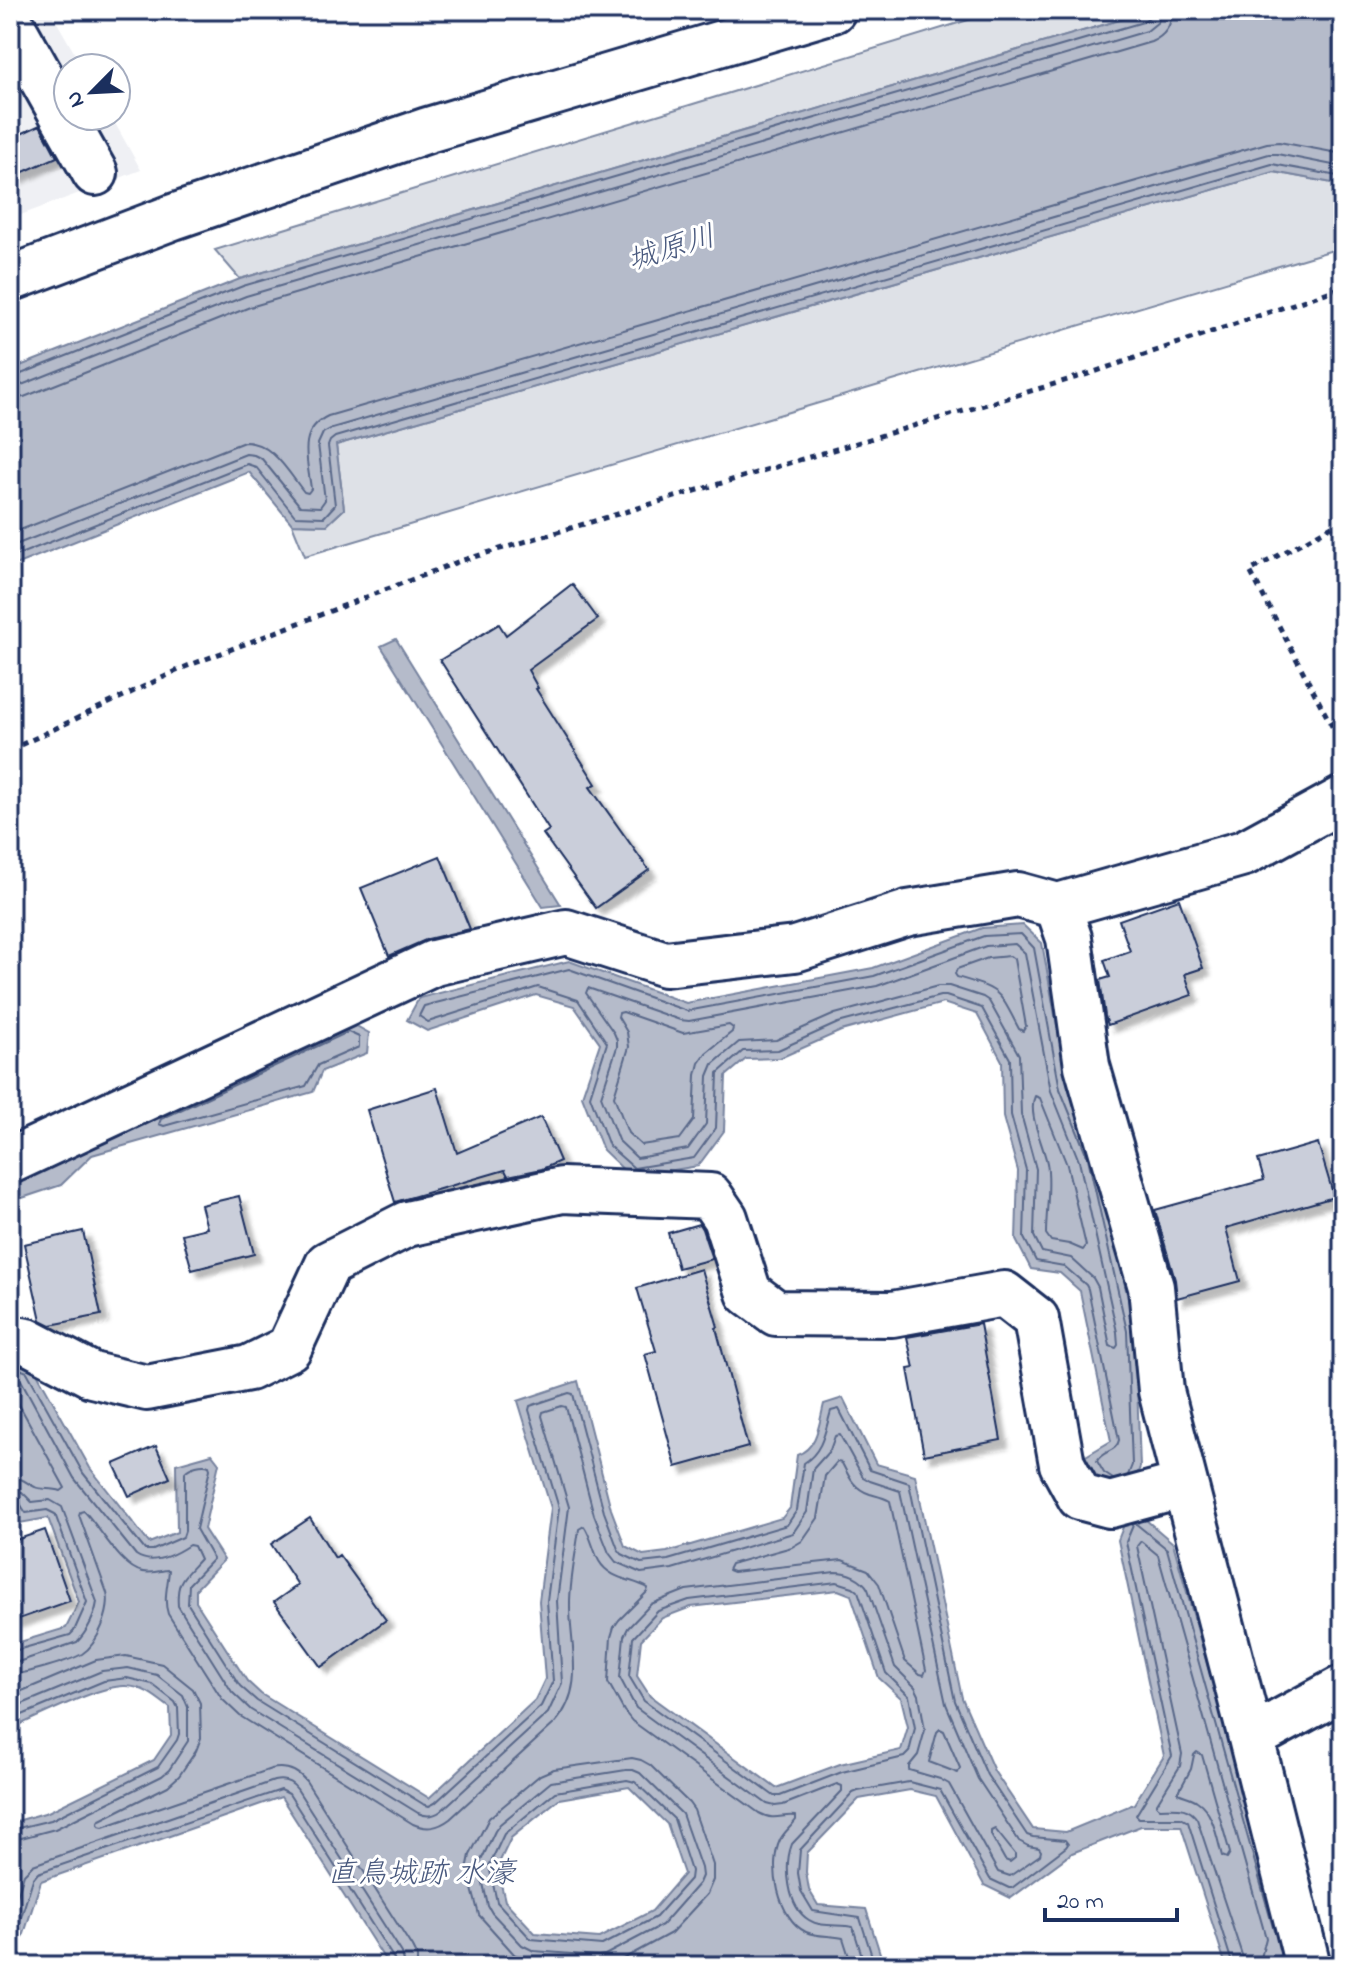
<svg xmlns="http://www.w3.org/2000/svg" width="1353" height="1976" font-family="'Indie Flower','Klee One',sans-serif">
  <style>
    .built { fill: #eff0f4 }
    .green { fill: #dee1e7; stroke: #7c88a2; stroke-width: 2 }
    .water { fill: #b5bbca; stroke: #77839f; stroke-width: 2; fill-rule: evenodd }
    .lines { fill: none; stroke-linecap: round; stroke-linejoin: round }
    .shore { stroke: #596789; stroke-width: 2 }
    .building { fill: #caceda; stroke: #1b2f5e; stroke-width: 2; filter: url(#shadow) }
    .minor-casing { stroke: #1b2f5e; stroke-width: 50 }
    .path { stroke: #1b2f5e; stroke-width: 5; stroke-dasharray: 6 6; stroke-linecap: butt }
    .minor { stroke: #fff; stroke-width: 44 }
    .labels { text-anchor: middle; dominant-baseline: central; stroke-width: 6; stroke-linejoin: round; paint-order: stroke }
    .water-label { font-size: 30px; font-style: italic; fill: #49597e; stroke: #fff }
  </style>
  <defs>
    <filter id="shadow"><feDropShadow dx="7" dy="7" stdDeviation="2" flood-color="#0004"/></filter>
  </defs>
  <rect width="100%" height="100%" fill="#fff"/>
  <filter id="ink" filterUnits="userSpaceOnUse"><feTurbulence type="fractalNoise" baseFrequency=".0125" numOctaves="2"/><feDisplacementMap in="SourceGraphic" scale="16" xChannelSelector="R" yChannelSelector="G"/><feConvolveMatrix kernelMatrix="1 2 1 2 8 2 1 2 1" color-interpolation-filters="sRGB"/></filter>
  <g filter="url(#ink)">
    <path class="built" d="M10,10H50L83,68H68V116H111L141,170L10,219Z"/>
    <path class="green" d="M1001,10H1154L240,279L215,250Z
      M1274,172L1343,185V247L305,556L292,524L327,525L344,509L336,445Z"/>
    <path class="water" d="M1154,10H1343V185L1274,172L336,445L344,509L327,525L292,524L249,472L10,567V370L240,279Z
      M396,639L561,905L543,907L381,646Z
      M1023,925L1042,943L1068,1087L1096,1156L1135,1330L1140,1467L1133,1485L1139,1514L1173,1543L1285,1940L1276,1966H1226L1181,1826H1141L1072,1853L1011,1898L984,1885L936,1796L910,1790L859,1799L807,1853L806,1872L809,1890L818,1905L866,1909L884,1966H389L281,1797L41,1881L24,1934L10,1952V1823L48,1812L154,1760L171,1735L170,1708C156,1697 145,1687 126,1686C102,1684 36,1718 10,1729V1645L66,1628L79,1602L48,1518L20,1523L10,1500V1357L32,1364L90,1468L149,1543L177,1532L176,1464L212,1454L219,1463L204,1529L224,1560L196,1589V1602L247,1681L261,1694L429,1798L535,1700L545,1679L539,1601L551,1508L518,1401L578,1381L611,1509L625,1546L643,1555L667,1552L782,1518L790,1508L797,1455C818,1448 819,1423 824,1404L843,1398L876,1464L915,1475L962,1698L994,1771L1033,1829L1066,1832L1134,1804L1164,1756L1118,1540L1125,1522L1114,1490L1098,1478L1084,1457L1111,1441L1080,1291L1060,1273L1031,1269L1016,1240L1018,1171L1003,1117L1002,1061L977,1014L943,1003L841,1031L780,1058L746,1059L726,1076L724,1131L698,1166L631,1177L603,1150L582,1096L600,1043L574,1006L536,995L427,1031L407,1020L419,998L569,961L686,1003L873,968L982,928ZM838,1590L851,1595L879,1678L901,1698L908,1727L901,1750L840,1764L776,1788L650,1696L637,1676L641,1640L662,1618L691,1607ZM629,1787L667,1824L684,1874L652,1911L599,1938L535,1933L505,1901L497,1867L511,1838L559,1799Z
      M351,1023L369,1033L367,1053L322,1071L313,1092L92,1155L61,1185L10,1202V1180Z"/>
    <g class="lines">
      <path class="shore" d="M10,377L16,376L243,286L1143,22L1149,17L1150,10
        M10,387L19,386L246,296L1147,31L1158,22L1160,10
        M10,399L24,397L250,307L1151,42C1165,36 1172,25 1172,10
        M10,534L244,442C273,442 288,472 304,492L308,493L311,489C308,462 296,431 328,416L1267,143L1279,142L1343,154
        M10,547L246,454L254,455L262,459L300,506L320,507L325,500L318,444L323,433L332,428L1269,154H1277L1343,167
        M10,558L247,464L256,467L295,516L324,517L335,505L328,446L330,441L335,437L1272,164L1343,177
        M1015,944L1025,953L1051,1091L1079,1161L1117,1332L1118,1345L1116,1348L1110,1346L1098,1287L1093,1278L1071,1258L1042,1252L1034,1236L1036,1169L1021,1114L1019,1055L989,1001L983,997L949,986H938L835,1014L776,1040L739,1042L713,1064L708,1076L706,1124L688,1149L637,1158L618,1140L601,1096L617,1047V1040L614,1033L586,993L588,988L680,1020L689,1021L877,986L986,946Z
        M1010,956L1014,959L1026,1026L1023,1031L1019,1029C998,989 1001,990 957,977L955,974L957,969L988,958Z
        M623,1012L683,1033L729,1025L733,1028L732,1032L706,1053L699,1063L696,1075L694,1120L680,1139L641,1145L628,1133L614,1096L629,1047L627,1032L618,1017L619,1013Z
        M348,1032L359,1037V1047L318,1065L306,1086L164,1126L159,1124L161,1119Z
        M1035,1096L1040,1098L1067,1165L1086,1246L1083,1250L1069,1244L1051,1241L1046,1234C1046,1212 1051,1184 1047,1163C1043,1144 1027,1113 1035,1096Z
        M10,1365L27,1372L83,1473L145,1550H153L183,1537L185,1531V1472C189,1467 203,1463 209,1466L210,1469L196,1529L213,1559L189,1584L188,1604L240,1686L257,1701L423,1804L429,1806L435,1803L541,1706L553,1681L547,1601L559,1508L529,1410L530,1406L569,1393L573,1394L604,1512L618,1549L622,1554L641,1563L668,1560L787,1525L797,1510L804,1463C823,1451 825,1431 831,1411L839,1409L870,1470L909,1483L955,1701L987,1775L1027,1835L1033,1837L1065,1840L1068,1844L1066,1847L1012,1888H1009L990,1879L940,1790L909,1782L858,1791L853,1793L800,1850L798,1873L801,1891L813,1911L860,1918L875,1966
        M10,1376L21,1380L74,1478L136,1555C152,1566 174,1555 189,1545L194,1546L200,1559C184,1577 176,1579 178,1606L232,1692L251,1710L418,1813C426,1817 434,1816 441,1811L548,1713L562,1683L557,1601L569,1507L542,1416L543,1412L562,1406L566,1407L594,1515L609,1553L616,1562L641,1573L672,1569L793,1533L807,1512L813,1469L830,1450L835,1436L840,1435L863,1477L870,1481L900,1491L946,1704L978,1779L1019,1841L1028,1846L1039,1848L1041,1851L1040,1855L1010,1876L998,1872L949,1784L940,1779L909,1770V1766L918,1755L925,1730L919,1695L915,1687L895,1667L868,1589C862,1578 848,1572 835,1572L686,1590L651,1604L628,1628L624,1636L620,1678L636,1708L767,1804L775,1806L783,1805L837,1784L842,1786V1791L792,1844C784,1865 787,1907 809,1920C821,1928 839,1924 853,1927L865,1966
        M10,1388L65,1488L61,1491C53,1488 40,1490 35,1487C24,1482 25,1478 10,1478
        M837,1462L842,1463C849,1477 854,1489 870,1494C877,1496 883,1497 890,1501L926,1670L924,1675L920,1674L905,1661L879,1584L868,1570L842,1560L733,1572L728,1570L731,1564L792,1547L802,1541L818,1518L825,1476Z
        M1113,1479L1104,1473L1097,1461C1102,1451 1117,1452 1119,1440L1088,1289L1086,1285L1064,1266L1036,1261L1024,1238L1026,1170L1011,1115L1010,1059L982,1008L946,996H940L838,1023L778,1050L743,1051L718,1073L716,1128L694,1158L634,1168L609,1146L590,1096L607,1043L578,1000L538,987L428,1022L419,1016L424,1006L569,969L687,1011L874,976L984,936L1021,934L1034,948L1060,1089L1088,1158L1127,1331L1132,1465L1128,1475
        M10,1490L22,1492L32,1502L50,1500L62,1507L97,1602C95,1616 87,1632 77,1642L18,1662L10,1663
        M10,1500L19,1502L26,1513L47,1510L55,1514L87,1602L74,1631L70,1635L10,1652
        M1134,1523L1126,1542L1172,1756L1136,1815L1139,1818H1181L1188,1822L1233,1966
        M1135,1523L1167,1549L1274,1931
        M837,1582L853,1587L858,1591L886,1673L909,1696L915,1728L909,1752L904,1757L842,1772L780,1796H774L644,1701L629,1676L633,1638L658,1611L689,1600Z
        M10,1675C25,1674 70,1661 82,1654C98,1644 111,1610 107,1593L79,1515L80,1512L84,1511C100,1527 121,1568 143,1572C152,1574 161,1570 169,1570C168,1585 163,1599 168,1614L222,1699L240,1716L413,1824C427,1830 438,1828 450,1819L555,1723C587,1687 569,1645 570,1603C570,1579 576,1553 579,1529L584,1526C591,1536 593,1550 599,1561C610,1580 633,1579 648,1588L647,1592L619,1620L614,1627L611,1637L608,1682L624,1711L632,1721L759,1813C776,1822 781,1814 796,1816V1820C791,1827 784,1832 780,1840C768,1865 778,1919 806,1932C817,1937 831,1935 843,1938L852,1966
        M10,1696L96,1660L126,1656L162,1664L193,1689L200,1703L201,1738L196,1751L179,1776L168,1786L100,1820L98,1823L99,1826L103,1827L271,1769C286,1766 297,1770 306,1781L412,1947L417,1957V1966
        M10,1709L102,1671L128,1668L157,1675L183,1695L188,1707V1741L169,1770L162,1776L55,1829L10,1841
        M10,1720L104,1681L127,1678L152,1684L175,1702L178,1708L179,1734L177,1740L158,1767L51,1820L10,1830
        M940,1729L944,1731L960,1768L958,1773L929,1762L937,1732Z
        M1197,1752L1202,1755L1230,1853L1227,1858L1222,1856C1217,1838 1213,1811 1197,1801C1191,1797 1184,1796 1178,1793L1191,1769L1194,1755Z
        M626,1770H633L640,1773L682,1814L701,1868L702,1876L699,1883L662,1925L605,1955L598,1956L534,1951L522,1945L492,1913L488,1906L479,1865L495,1831L500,1824L551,1782Z
        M627,1780L635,1782L674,1819L691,1871L690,1879L656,1917L602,1945L531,1939L497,1902L489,1866L504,1834L555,1792Z
        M995,1829L1015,1854V1858L1010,1862L1005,1860L991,1835V1831Z
        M10,1919L24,1874L33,1865L274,1781C283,1779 291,1781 297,1789L402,1953L405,1966
        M10,1939L17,1930L33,1879L38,1873L281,1790L289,1794L394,1959L395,1966
        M573,1966L528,1962L514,1954L479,1915L467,1870L470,1855L489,1818L540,1775L554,1769L632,1758L641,1760L650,1765L689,1803L694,1810L713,1865V1880L707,1894L671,1933L610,1966
        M1243,1966V1958L1197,1819C1188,1805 1175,1808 1160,1808L1156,1805L1180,1766L1182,1754L1137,1546L1141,1541L1158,1555L1266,1938L1259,1966"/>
    </g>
    <path class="building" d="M40,125L57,157L10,178V139Z
      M572,584L598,619L528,670L538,688L536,689L596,784L590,787L649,870L596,908L543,834L549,830L440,660L499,624L506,635Z
      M440,856L470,929L428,939L389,956L361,888Z
      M1179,899L1203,968L1185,974L1192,995L1108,1025L1105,1016L1100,980L1110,977L1104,960L1130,951L1119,920Z
      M437,1088L457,1153L541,1117L560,1161L542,1169L508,1176L505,1170L395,1202L367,1110Z
      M1318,1143L1334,1197L1226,1228L1240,1281L1177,1298L1175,1280L1155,1210L1264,1180L1258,1160Z
      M239,1196L254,1254L192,1270L182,1234L207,1228L201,1205Z
      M699,1224L702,1229L712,1259L678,1268L668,1233Z
      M83,1231L101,1315L51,1325L41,1320L24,1244Z
      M701,1269L718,1327L716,1328L748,1447L676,1467L645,1354L656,1351L637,1288Z
      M980,1324L1001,1440L924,1455L908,1369L914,1368L907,1337Z
      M156,1446L170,1478L129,1496L114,1464Z
      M310,1518L335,1558L339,1555L386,1620L321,1667L274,1602L298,1585L271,1544Z
      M45,1530L70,1601L10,1622V1542Z"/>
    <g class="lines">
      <defs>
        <path id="minor" d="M10,22L95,173
          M10,279L173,217L428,130L833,10
          M1058,906L1069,938L1087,1066L1151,1287L1161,1391L1251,1738L1308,1966
          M10,1161L434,963L566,932L665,964L795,949L908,913L1018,895L1058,906L1244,853L1343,799
          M10,1338L27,1341L92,1375L147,1388L249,1368L289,1348L328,1264L407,1224L562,1190L710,1196L725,1218L749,1293L776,1313L892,1314L1004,1294L1036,1319L1062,1464L1080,1497L1110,1505L1184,1485
          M1251,1738L1343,1688"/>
      </defs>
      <use href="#minor" class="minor-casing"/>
      <path class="path" d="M1343,520L1250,571L1343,747
        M10,750L185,667L460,561L1088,374L1343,287"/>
      <use href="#minor" class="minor"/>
    </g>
  </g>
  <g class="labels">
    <g class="water-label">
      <text transform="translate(672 250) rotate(-17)">城原川</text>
      <text x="421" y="1875">直鳥城跡 水濠</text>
    </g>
  </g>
  <rect width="1353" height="1976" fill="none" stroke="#fff" stroke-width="40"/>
  <rect x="20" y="20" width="1313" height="1936" fill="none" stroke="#1b2f5e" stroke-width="3" filter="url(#ink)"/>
  <g transform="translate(92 92) rotate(246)"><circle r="38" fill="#ffffff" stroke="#a4acbf" stroke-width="2"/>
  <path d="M0-6L14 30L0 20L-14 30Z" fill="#1b2f5e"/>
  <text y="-12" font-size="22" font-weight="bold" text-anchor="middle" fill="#1b2f5e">N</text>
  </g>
  <path d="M1045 1908v12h132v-12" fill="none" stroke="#1b2f5e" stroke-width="4"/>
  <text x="1057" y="1908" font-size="24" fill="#1b2f5e" stroke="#ffffff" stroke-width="6" paint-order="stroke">20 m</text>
</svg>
